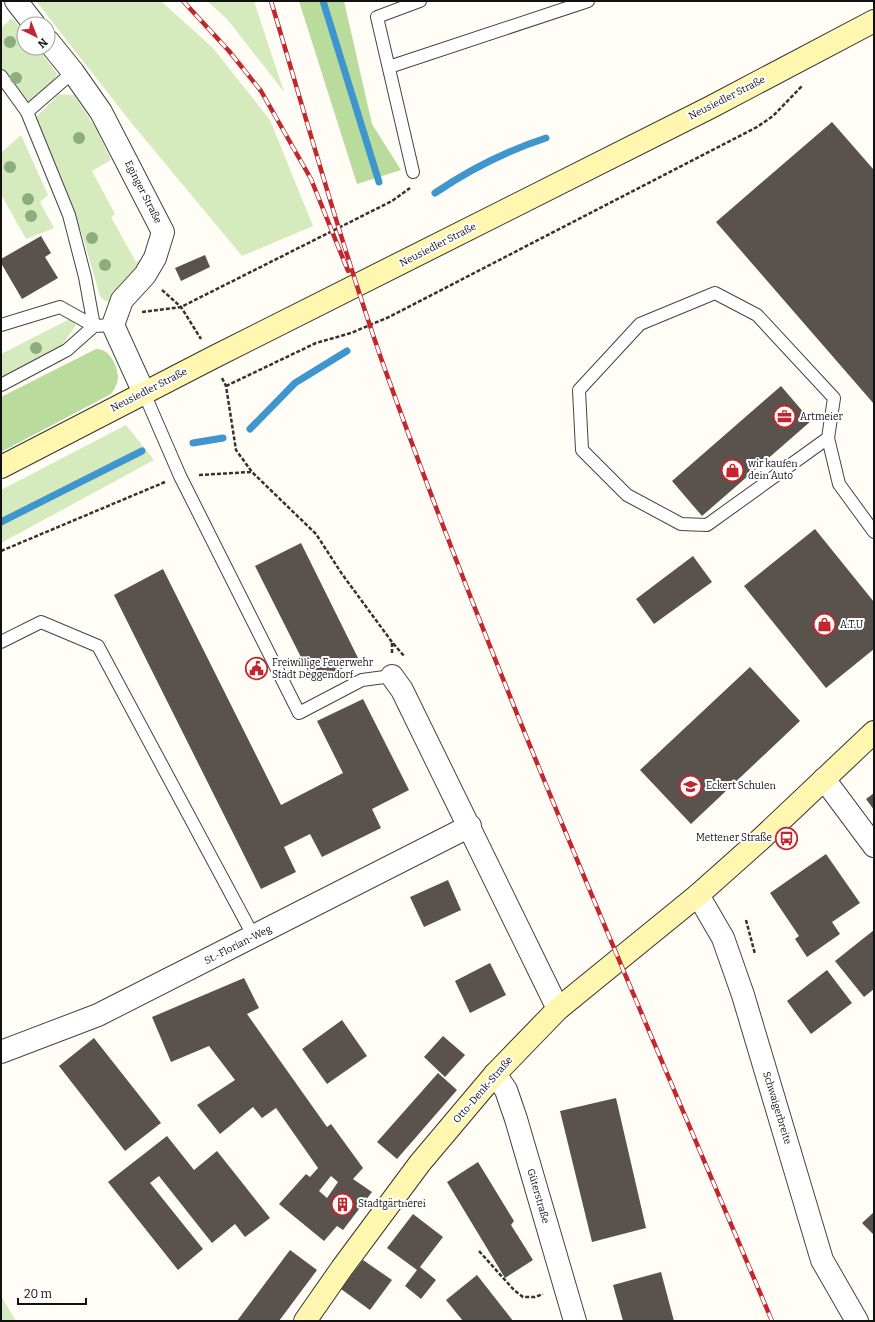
<svg xmlns="http://www.w3.org/2000/svg" width="875" height="1322" font-family="Bitter,serif">
  <style>
    .green { fill: #d5ebbd }
    .forest { fill: #b9dc9c }
    .lines { fill: none; stroke-linecap: round; stroke-linejoin: round }
    .stream { stroke: #3f96cf; stroke-width: 7 }
    .building { fill: #5a524d; fill-rule: evenodd }
    .lane-casing { stroke: #444; stroke-width: 14 }
    .street-casing { stroke: #444; stroke-width: 24 }
    .secondary-casing { stroke: #333; stroke-width: 24 }
    .path { stroke: #333; stroke-width: 2.5; stroke-dasharray: 4 2; stroke-linecap: butt }
    .lane { stroke: #fff; stroke-width: 12 }
    .street { stroke: #fff; stroke-width: 22 }
    .secondary { stroke: #fff6b0; stroke-width: 22 }
    .rail-casing { stroke: #c4262e; stroke-width: 4.5 }
    .rail { stroke: #fff; stroke-width: 3; stroke-dasharray: 9; stroke-linecap: butt }
    .tree { fill: #8dad7f }
    .labels { text-anchor: middle; dominant-baseline: central; stroke-width: 4; stroke-linejoin: round; paint-order: stroke }
    .street-label { font-size: 10px; fill: #111; stroke: #fff }
    .poi-label { font-size: 10px; fill: #111; stroke: #fff; text-anchor: start }
  </style>
  <rect width="100%" height="100%" fill="#fffdf5"/>
  <path class="green" d="M36,1H161L213,48L270,120L313,226L242,256L129,120Z
    M207,1H254L284,92L227,19Z
    M12,18L24,32V48H38L57,74L52,84L29,102L20,98L1,72V28Z
    M59,94L74,95L95,127L111,160L92,171L115,214L111,217L136,262L152,253L147,261L109,301H105L100,296L82,234L35,118Z
    M21,135L48,195L40,202L54,228L26,239L1,194V153Z
    M70,319L76,325L61,347L1,378V354Z
    M126,425L154,460L1,543V490Z
    M1,1296L16,1321H1Z"/>
  <path class="forest" d="M299,1H344L372,124L401,170L357,184Z
    M96,349C109,348 117,365 118,376C118,383 115,389 111,394L1,452V397Z"/>
  <g class="lines">
    <path class="stream" d="M323,1L379,182
      M435,193C469,170 506,151 546,138
      M250,429L295,383L347,351
      M193,443L223,438
      M1,522L142,451"/>
  </g>
  <path class="building" d="M832,122L874,170V404L716,222Z
    M41,236L51,253L45,257L58,278L22,299L1,263V259Z
    M205,255L210,267L181,281L175,268Z
    M781,386L811,421L702,516L672,481Z
    M815,529L874,602V649L826,688L744,586Z
    M301,543L359,660L314,683L255,566Z
    M693,556L712,582L654,624L636,599Z
    M163,569L281,805L343,773L317,721L363,699L409,790L372,809L381,828L322,857L310,834L284,847L296,872L261,889L114,595Z
    M750,667L800,721L691,824L640,770Z
    M874,793V810L866,799Z
    M826,854L860,903L832,922L840,934L807,957L795,939L799,936L770,893Z
    M448,880L461,910L424,927L410,897Z
    M874,930V989L864,997L835,961Z
    M490,963L506,995L470,1013L455,981Z
    M827,970L852,1003L811,1034L787,1001Z
    M244,978L259,1008L247,1014L327,1127L331,1124L363,1168L353,1179L372,1192L343,1230L337,1226L324,1241L279,1204L306,1174L310,1177L318,1168L276,1108L262,1118L253,1107L220,1134L197,1105L235,1080L209,1046L171,1062L152,1017ZM331,1176L338,1182L327,1198L319,1191Z
    M342,1020L367,1056L327,1084L302,1049Z
    M443,1036L465,1055L445,1077L424,1057Z
    M94,1038L161,1123L125,1151L59,1066Z
    M438,1073L457,1090L397,1159L377,1142Z
    M616,1098L646,1228L592,1242L560,1111Z
    M167,1136L194,1170L217,1151L270,1218L245,1237L235,1224L212,1243L159,1176L150,1183L203,1249L178,1270L108,1182Z
    M478,1162L514,1221L511,1225L533,1260L505,1278L447,1182Z
    M874,1212V1235L862,1223Z
    M413,1214L443,1237L420,1267L436,1280L421,1299L405,1286L417,1270L387,1248Z
    M290,1250L317,1270L279,1321H237Z
    M363,1260L392,1280L370,1310L341,1289Z
    M661,1272L674,1321H623L613,1285Z
    M477,1275L510,1317L513,1321H463L446,1300Z"/>
  <g class="lines">
    <defs>
      <path id="lane" d="M389,67L588,1
        M1,76L27,112L69,215L85,277L94,326L67,350L1,385
        M27,112L73,72
        M413,172L377,17L420,1
        M1,325L60,307L94,326L113,325
        M144,393L180,476L299,713L362,680L392,676
        M828,438L707,525L681,524L627,495L582,450L579,390L640,324L715,293L757,315L834,398L828,438L839,484L874,532
        M1,642L41,622L98,646L254,937"/>
      <path id="street" d="M16,1L34,24
        M48,41L73,72L101,112L163,232L155,258L145,275L122,300L113,325L144,393
        M392,676L402,690L558,1009
        M824,779L874,846
        M698,895L723,938L743,995L822,1260L857,1321
        M1,1052L98,1015L470,826
        M495,1074L506,1090L516,1119L575,1321"/>
      <path id="secondary" d="M1,467L212,358L711,107L874,21
        M305,1321L342,1268L420,1163L495,1074L558,1009L698,895L762,838L874,732"/>
    </defs>
    <use href="#lane" class="lane-casing"/>
    <use href="#street" class="street-casing"/>
    <use href="#secondary" class="secondary-casing"/>
    <path class="path" d="M162,290L181,307L201,339
      M142,312L181,307L392,201L410,188
      M222,378L226,386L236,450L252,472L316,534L342,574L392,642L404,656
      M226,386L316,343L351,333L389,317L757,127L773,116L802,86
      M199,475L251,472
      M1,551L165,482
      M392,643V654
      M746,920L755,954
      M479,1251L514,1290L523,1297H535L543,1294"/>
    <use href="#lane" class="lane"/>
    <use href="#street" class="street"/>
    <use href="#secondary" class="secondary"/>
    <defs>
      <path id="rail" d="M183,1L229,51L261,91L311,179L348,271
        M271,1C307,121 341,243 382,361C498,686 638,1003 772,1321"/>
    </defs>
    <use href="#rail" class="rail-casing"/>
    <use href="#rail" class="rail"/>
  </g>
  <g class="tree">
    <circle cx="10" cy="42" r="6"/>
    <circle cx="16" cy="78" r="6"/>
    <circle cx="79" cy="138" r="6"/>
    <circle cx="10" cy="167" r="6"/>
    <circle cx="28" cy="199" r="6"/>
    <circle cx="31" cy="216" r="6"/>
    <circle cx="92" cy="238" r="6"/>
    <circle cx="105" cy="265" r="6"/>
    <circle cx="36" cy="348" r="6"/>
  </g>
  <defs>
    <symbol id="office-ring" viewBox="-11 -11 22 22"><circle r="9.5" fill="#fff" stroke="#c4262e" stroke-width="1.5"/><path d="M-6-3h4V-5.5h4V-3h4V5H-6ZM-1-4.5V-3h2v-1.5ZM-6 0V1H6V0Z" fill="#c4262e"/></symbol>
    <symbol id="shop-ring" viewBox="-11 -11 22 22"><circle r="9.5" fill="#fff" stroke="#c4262e" stroke-width="1.5"/><path d="M-5-2.5h2.3a2.7 3.5 0 0 1 5.4 0H5L5.5 6h-11ZM-1.5-2.5h3a1.5 2.3 0 0 0-3 0Z" fill="#c4262e"/></symbol>
    <symbol id="civic-ring" viewBox="-11 -11 22 22"><circle r="9.5" fill="#fff" stroke="#c4262e" stroke-width="1.5"/><path d="M-.6-6.5H3V-4.5H.6V-3L4-1V1h2V6H-6V1h2V-1L-.6-3ZM-1.2 2.5V6h2.4V2.5Z" fill="#c4262e"/></symbol>
    <symbol id="university-ring" viewBox="-11 -11 22 22"><circle r="9.5" fill="#fff" stroke="#c4262e" stroke-width="1.5"/><path d="M0-5L7-2L0 1L-7-2ZM-4 1L0 2.5L4 1V4Q0 6-4 4Z" fill="#c4262e"/></symbol>
    <symbol id="bus-ring" viewBox="-11 -11 22 22"><circle r="9.5" fill="#fff" stroke="#c4262e" stroke-width="1.5"/><path d="M-5-6H5V4H4V6H2V4H-2V6H-4V4H-5ZM-3.5-4V0h7V-4ZM-3.5 1.2v1.5H-2V1.2ZM2 1.2v1.5H3.5V1.2Z" fill="#c4262e"/></symbol>
    <symbol id="building-ring" viewBox="-11 -11 22 22"><circle r="9.5" fill="#fff" stroke="#c4262e" stroke-width="1.5"/><path d="M-4-6H4V6H1V3H-1V6H-4ZM-2.5-4.3h1.7v1.8h-1.7ZM.8-4.3h1.7v1.8H.8ZM-2.5-1h1.7V.8h-1.7ZM.8-1h1.7V.8H.8Z" fill="#c4262e"/></symbol>
  </defs>
  <g fill-rule="evenodd">
    <use href="#office-ring" x="772" y="404" width="25" height="25"/>
    <use href="#shop-ring" x="720" y="458" width="25" height="25"/>
    <use href="#shop-ring" x="812" y="612" width="25" height="25"/>
    <use href="#civic-ring" x="244" y="656" width="25" height="25"/>
    <use href="#university-ring" x="678" y="774" width="25" height="25"/>
    <use href="#bus-ring" x="774" y="826" width="25" height="25"/>
    <use href="#building-ring" x="330" y="1192" width="25" height="25"/>
  </g>
  <g class="labels">
    <g class="street-label">
      <text transform="translate(727 98) rotate(-27)">Neusiedler Straße</text>
      <text transform="translate(143 192) rotate(63)">Eginger Straße</text>
      <text transform="translate(438 245) rotate(-27)">Neusiedler Straße</text>
      <text transform="translate(149 390) rotate(-27)">Neusiedler Straße</text>
      <text transform="translate(238 945) rotate(-27)">St.-Florian-Weg</text>
      <text transform="translate(483 1090) rotate(-49)">Otto-Denk-Straße</text>
      <text transform="translate(777 1108) rotate(73)">Schwaigerbreite</text>
      <text transform="translate(538 1196) rotate(74)">Güterstraße</text>
    </g>
    <g class="poi-label">
      <text x="800" y="417">Artmeier</text>
      <text x="748" y="464">wir kaufen<tspan x="748" dy="12">dein Auto</tspan></text>
      <text x="840" y="625">A.T.U</text>
      <text x="272" y="663">Freiwillige Feuerwehr<tspan x="272" dy="12">Stadt Deggendorf</tspan></text>
      <text x="706" y="786">Eckert Schulen</text>
      <text x="772" y="838" text-anchor="end">Mettener Straße</text>
      <text x="358" y="1204">Stadtgärtnerei</text>
    </g>
  </g>
  <rect width="875" height="1322" fill="none" stroke="#111111" stroke-width="4"/>
  <g transform="translate(36 36) rotate(137)"><circle r="19" fill="#ffffff" stroke="#a0a0a0"/>
  <path d="M0-3L7 15L0 10L-7 15Z" fill="#c4262e"/>
  <text y="-6" font-size="11" font-weight="bold" text-anchor="middle" fill="#111111">N</text>
  </g>
  <path d="M18 1298v6h68v-6" fill="none" stroke="#111111" stroke-width="2"/>
  <text x="24" y="1298" font-size="12" fill="#111111" stroke="#ffffff" stroke-width="3" paint-order="stroke">20 m</text>
</svg>
